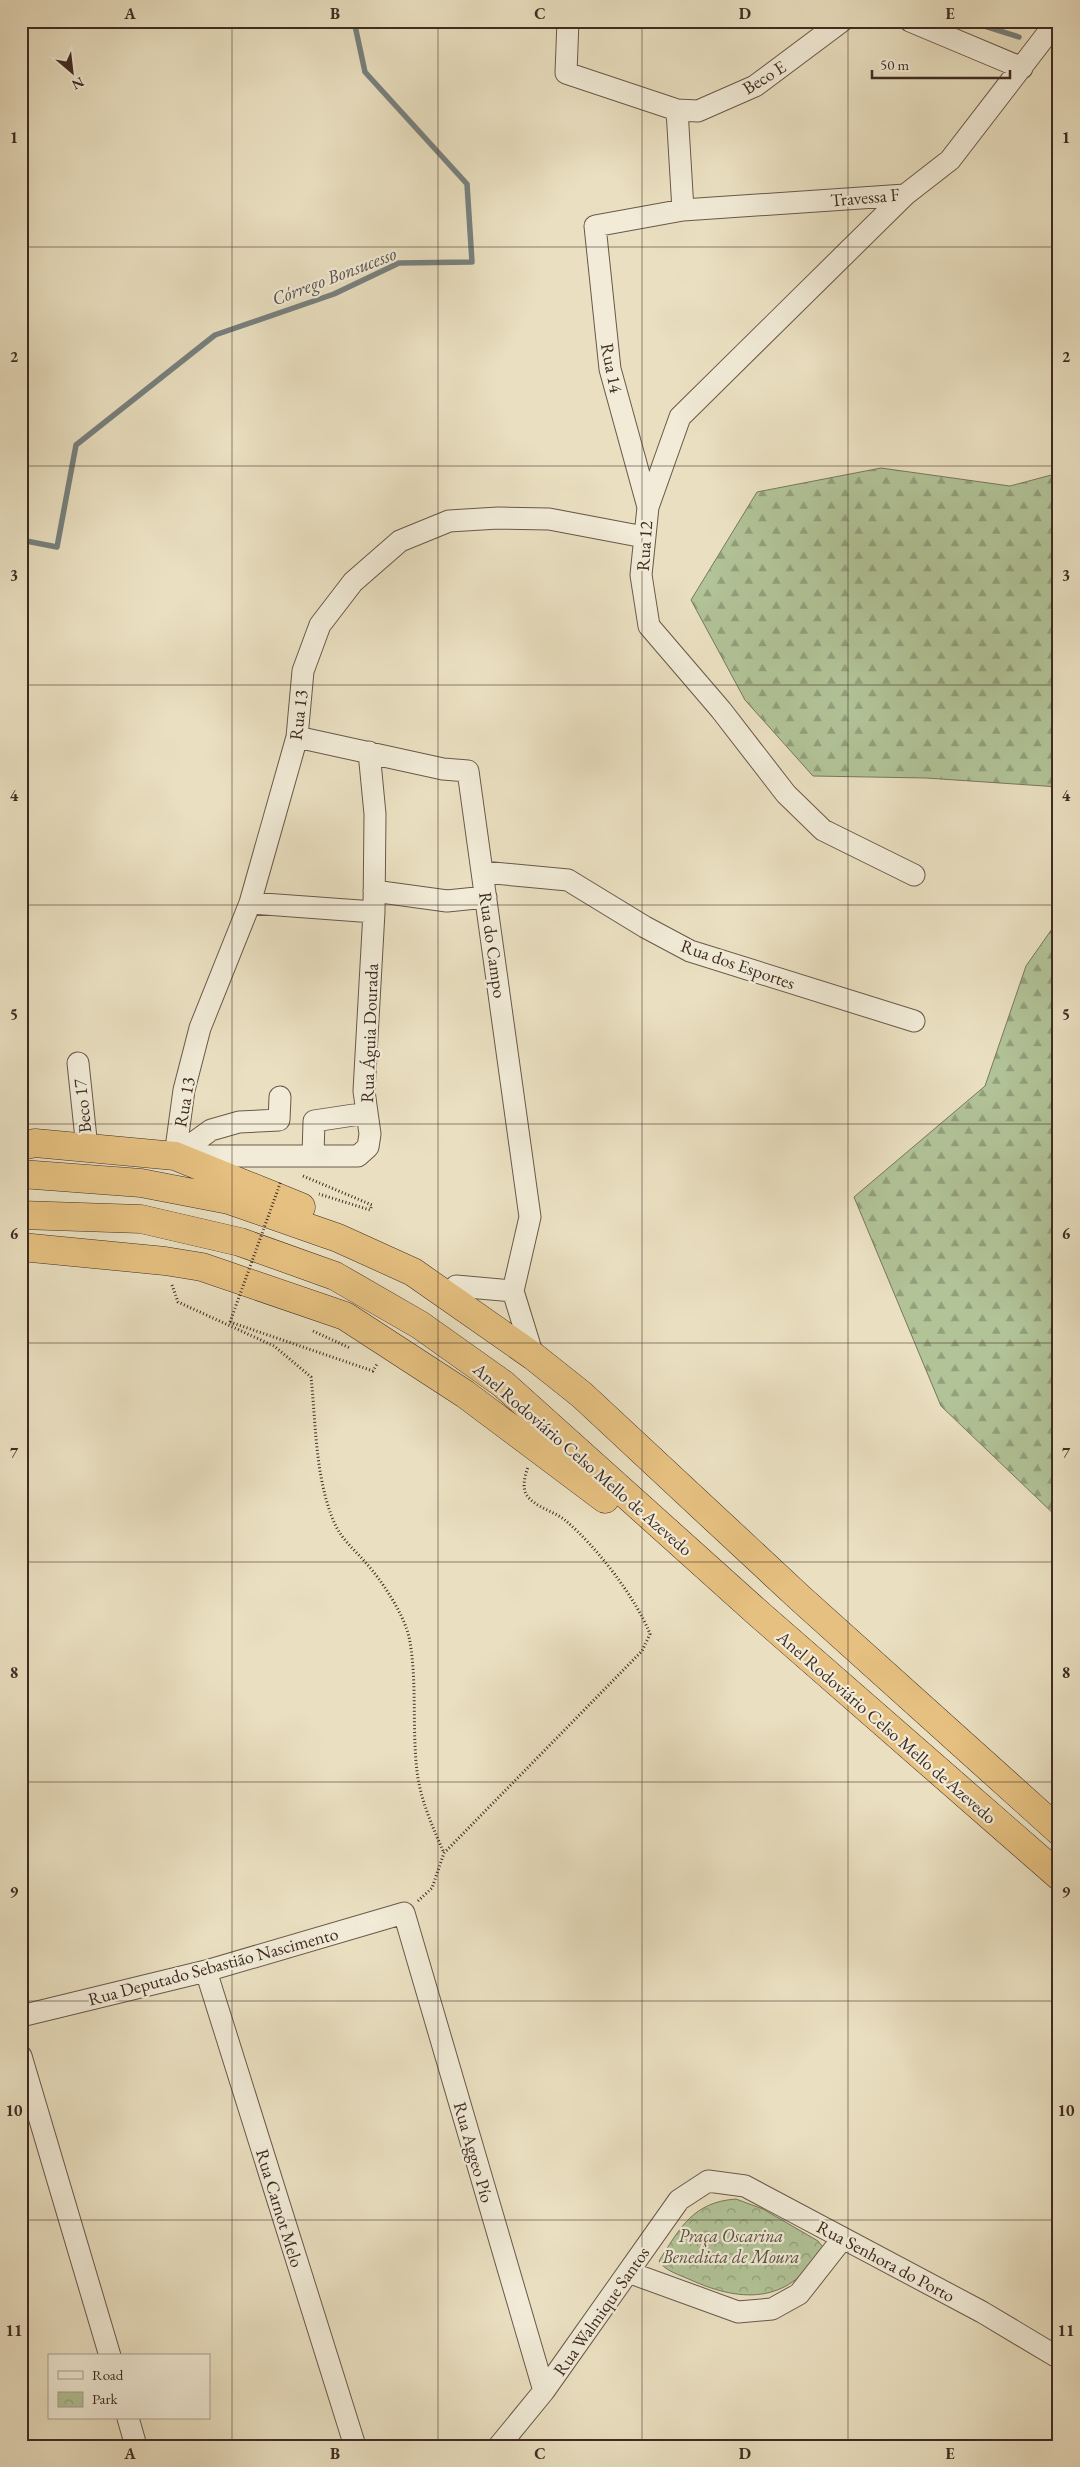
<svg xmlns="http://www.w3.org/2000/svg" width="1080" height="2467" font-family="'EB Garamond',serif">
  <style>
    .forest { fill: url(#forest-firs); stroke: #78775d }
    .park { fill: url(#park-crowns); stroke: #78775d }
    .lines { fill: none; stroke-linecap: round; stroke-linejoin: round }
    .stream { stroke: #77817f; stroke-width: 5.5 }
    .minor-casing { stroke: #6a584a; stroke-width: 23 }
    .highway-casing { stroke: #3f2b23; stroke-width: 29 }
    .path { stroke: #3f2b23; stroke-width: 3; stroke-dasharray: 1 2.5; stroke-linecap: butt }
    .minor { stroke: #f1ebd7; stroke-width: 21 }
    .highway { stroke: #e5c080; stroke-width: 28 }
    .path-bridge { stroke: #3f2b23; stroke-width: 3; stroke-dasharray: 1 2.5; stroke-linecap: butt }
    .grid { fill: none; stroke: #3f2b23; stroke-width: 1; stroke-opacity: 0.55 }
    .labels { text-anchor: middle; dominant-baseline: central; stroke-width: 4.5; stroke-linejoin: round; paint-order: stroke }
    .street-label { font-size: 18px; fill: #3f2b23; stroke: #f1ebd7 }
    .park-label { font-size: 18px; font-style: italic; fill: #5c5140; stroke: #f1ebd7 }
    .water-label { font-size: 19px; font-style: italic; fill: #564f4a; stroke: #f1ebd7 }
    .neatline { fill: none; stroke: #3f2b23; stroke-width: 2 }
    .grid-label { font-size: 16px; text-anchor: middle; font-weight: bold; fill: #3f2b23 }
  </style>
  <defs>
    <pattern id="forest-firs" width="22" height="20" patternUnits="userSpaceOnUse" patternTransform="scale(1.25)"><rect width="22" height="20" fill="#b1c397"/><path d="M5 1l3.5 6h-7zM16 11l3.5 6h-7z" fill="#919f7b"/></pattern>
    <pattern id="park-crowns" width="20" height="18" patternUnits="userSpaceOnUse" patternTransform="scale(1.25)"><rect width="20" height="18" fill="#b1c397"/><path d="M2 6a3 3 0 1 1 6 0M12 15a3 3 0 1 1 6 0" fill="none" stroke="#919f7b"/></pattern>
  </defs>
  <rect width="100%" height="100%" fill="#eae0c1"/>
  <filter id="stains"><feTurbulence type="fractalNoise" baseFrequency=".004" numOctaves="4"/><feColorMatrix values="0 0 0 0 .2 0 0 0 0 .09 0 0 0 0 .02 0 0 0 .5 -.17"/></filter>
  <radialGradient id="worn" r=".72"><stop offset=".6" stop-color="#630" stop-opacity="0"/><stop offset="1" stop-color="#630" stop-opacity=".3"/></radialGradient>
  <path class="forest" d="M881,468L1010,486L1059,473V787L926,778L813,776L745,700L691,600L757,492Z
    M1059,919V1519L941,1406L854,1197L985,1086L1026,966Z"/>
  <path class="park" d="M736,2199L763,2209L818,2241L823,2247C791,2303 744,2304 691,2280C680,2275 665,2271 659,2261C680,2228 693,2202 736,2199Z"/>
  <g class="lines">
    <path class="stream" d="M968,21L1019,37
      M1058,45H1059
      M21,540L57,547L76,445L215,335L334,294L399,263L472,262L467,184L365,72L354,21"/>
    <defs>
      <path id="minor" d="M568,21L566,73L677,110L683,210
        M910,21L1022,68
        M677,110L698,111L755,86L842,21
        M905,195L680,417L648,507L641,575L649,626L721,710L786,794L823,830L914,875
        M648,507L610,369L595,226L683,210L905,195L950,160L1057,21
        M297,737L443,769L468,771L530,1217L513,1291L533,1356
        M483,872L568,880L645,927L690,951L914,1021
        M374,891L447,901L486,897
        M250,903L374,912
        M78,1063L87,1148
        M175,1156L184,1090L200,1028L250,903L297,737L303,671L320,625L353,582L400,541L449,521L498,518L549,519L644,537
        M175,1156L211,1130L239,1122L279,1120L280,1097
        M183,1156H358L368,1147L370,1134L364,1091L374,912L375,814L369,752
        M313,1156L314,1121L367,1113
        M456,1286L513,1291
        M206,1971L355,2446
        M21,2016L206,1971L404,1913L544,2391
        M21,2056L110,2356
        M628,2272L738,2312L772,2309L799,2294L843,2238
        M128,2418L136,2446
        M499,2446L544,2391L679,2200L708,2181L745,2186L982,2312L1059,2358"/>
      <path id="highway" d="M21,1146L35,1143L175,1156L301,1207
        M21,1174L141,1183L229,1200L338,1238L413,1272L533,1356L582,1395L800,1598L1059,1831
        M21,1215L141,1219L240,1242L335,1276L420,1325L503,1384L759,1614L1059,1876
        M21,1247L165,1261L202,1267L345,1316L465,1394L605,1499"/>
    </defs>
    <use href="#minor" class="minor-casing"/>
    <use href="#highway" class="highway-casing"/>
    <path class="path" d="M303,1176L372,1205L370,1210L319,1194
      M172,1285L178,1302L274,1346L311,1377C316,1424 315,1477 334,1522C341,1539 355,1550 366,1563C383,1582 406,1617 410,1642C417,1684 412,1728 417,1771C420,1799 433,1828 444,1853
      M230,1322L373,1371L377,1364
      M313,1331L350,1348
      M418,1901L432,1888L444,1853L642,1651L650,1634C636,1598 596,1546 566,1521C556,1512 540,1509 530,1499C521,1491 524,1478 528,1467"/>
    <use href="#minor" class="minor"/>
    <use href="#highway" class="highway"/>
    <path class="path-bridge" d="M230,1322L281,1181"/>
  </g>
  <path class="grid" d="M232,21V2446M438,21V2446M642,21V2446M848,21V2446M21,247H1059M21,466H1059M21,685H1059M21,905H1059M21,1124H1059M21,1343H1059M21,1562H1059M21,1782H1059M21,2001H1059M21,2220H1059"/>
  <g class="labels">
    <g class="street-label">
      <text transform="translate(764 77) rotate(-32)">Beco E</text>
      <text transform="translate(865 197) rotate(-5)">Travessa F</text>
      <text transform="translate(612 368) rotate(79)">Rua 14</text>
      <text transform="translate(644 546) rotate(-86)">Rua 12</text>
      <text transform="translate(298 715) rotate(-83)">Rua 13</text>
      <text transform="translate(493 945) rotate(82)">Rua do Campo</text>
      <text transform="translate(738 964) rotate(19)">Rua dos Esportes</text>
      <text transform="translate(369 1033) rotate(-88)">Rua Águia Dourada</text>
      <text transform="translate(184 1102) rotate(-80)">Rua 13</text>
      <text transform="translate(82 1106) rotate(-96)">Beco 17</text>
      <text transform="translate(583 1459) rotate(41)">Anel Rodoviário Celso Mello de Azevedo</text>
      <text transform="translate(887 1727) rotate(41)">Anel Rodoviário Celso Mello de Azevedo</text>
      <text transform="translate(213 1966) rotate(-15)">Rua Deputado Sebastião Nascimento</text>
      <text transform="translate(474 2152) rotate(74)">Rua Aggeo Pío</text>
      <text transform="translate(280 2208) rotate(73)">Rua Carnot Melo</text>
      <text transform="translate(886 2261) rotate(28)">Rua Senhora do Porto</text>
      <text transform="translate(601 2311) rotate(-55)">Rua Walmique Santos</text>
    </g>
    <g class="park-label">
      <text x="731" y="2235">Praça Oscarina<tspan x="731" dy="21">Benedicta de Moura</tspan></text>
    </g>
    <g class="water-label">
      <text transform="translate(334 276) rotate(-21)">Córrego Bonsucesso</text>
    </g>
  </g>
  <rect width="1080" height="2467" fill="none" stroke="#eae0c1" stroke-width="55"/>
  <rect x="48" y="2354" width="162" height="65" fill="#f1ebd7" stroke="#aa9e8f"/>
  <rect x="58" y="2371" width="25" height="8" fill="#f1ebd7" stroke="#aa9e8f"/>
  <text x="92" y="2380" font-size="15" fill="#3f2b23">Road</text>
  <rect x="58" y="2392" width="25" height="15" fill="url(#park-crowns)" stroke="#aa9e8f"/>
  <text x="92" y="2404" font-size="15" fill="#3f2b23">Park</text>
  <g transform="translate(72 72) rotate(152)" stroke="#f1ebd7" stroke-width="4" paint-order="stroke">
  <path d="M0-4L9 19L0 12L-9 19Z" fill="#3f2b23"/>
  <text y="-8" font-size="14" font-weight="bold" text-anchor="middle" fill="#3f2b23">N</text>
  </g>
  <path d="M872 70v8h138v-8" fill="none" stroke="#3f2b23" stroke-width="2.5"/>
  <text x="880" y="70" font-size="15" fill="#3f2b23" stroke="#f1ebd7" stroke-width="4" paint-order="stroke">50 m</text>
  <rect x="28" y="28" width="1024" height="2412" class="neatline"/>
  <g class="grid-label">
    <text x="130" y="19">A</text>
    <text x="335" y="19">B</text>
    <text x="540" y="19">C</text>
    <text x="745" y="19">D</text>
    <text x="950" y="19">E</text>
    <text x="14" y="143">1</text>
    <text x="1066" y="143">1</text>
    <text x="14" y="362">2</text>
    <text x="1066" y="362">2</text>
    <text x="14" y="581">3</text>
    <text x="1066" y="581">3</text>
    <text x="14" y="801">4</text>
    <text x="1066" y="801">4</text>
    <text x="14" y="1020">5</text>
    <text x="1066" y="1020">5</text>
    <text x="14" y="1239">6</text>
    <text x="1066" y="1239">6</text>
    <text x="14" y="1458">7</text>
    <text x="1066" y="1458">7</text>
    <text x="14" y="1678">8</text>
    <text x="1066" y="1678">8</text>
    <text x="14" y="1897">9</text>
    <text x="1066" y="1897">9</text>
    <text x="14" y="2116">10</text>
    <text x="1066" y="2116">10</text>
    <text x="14" y="2336">11</text>
    <text x="1066" y="2336">11</text>
    <text x="130" y="2459">A</text>
    <text x="335" y="2459">B</text>
    <text x="540" y="2459">C</text>
    <text x="745" y="2459">D</text>
    <text x="950" y="2459">E</text>
  </g>
  <rect width="100%" height="100%" filter="url(#stains)"/>
  <rect width="100%" height="100%" fill="url(#worn)"/>
</svg>
